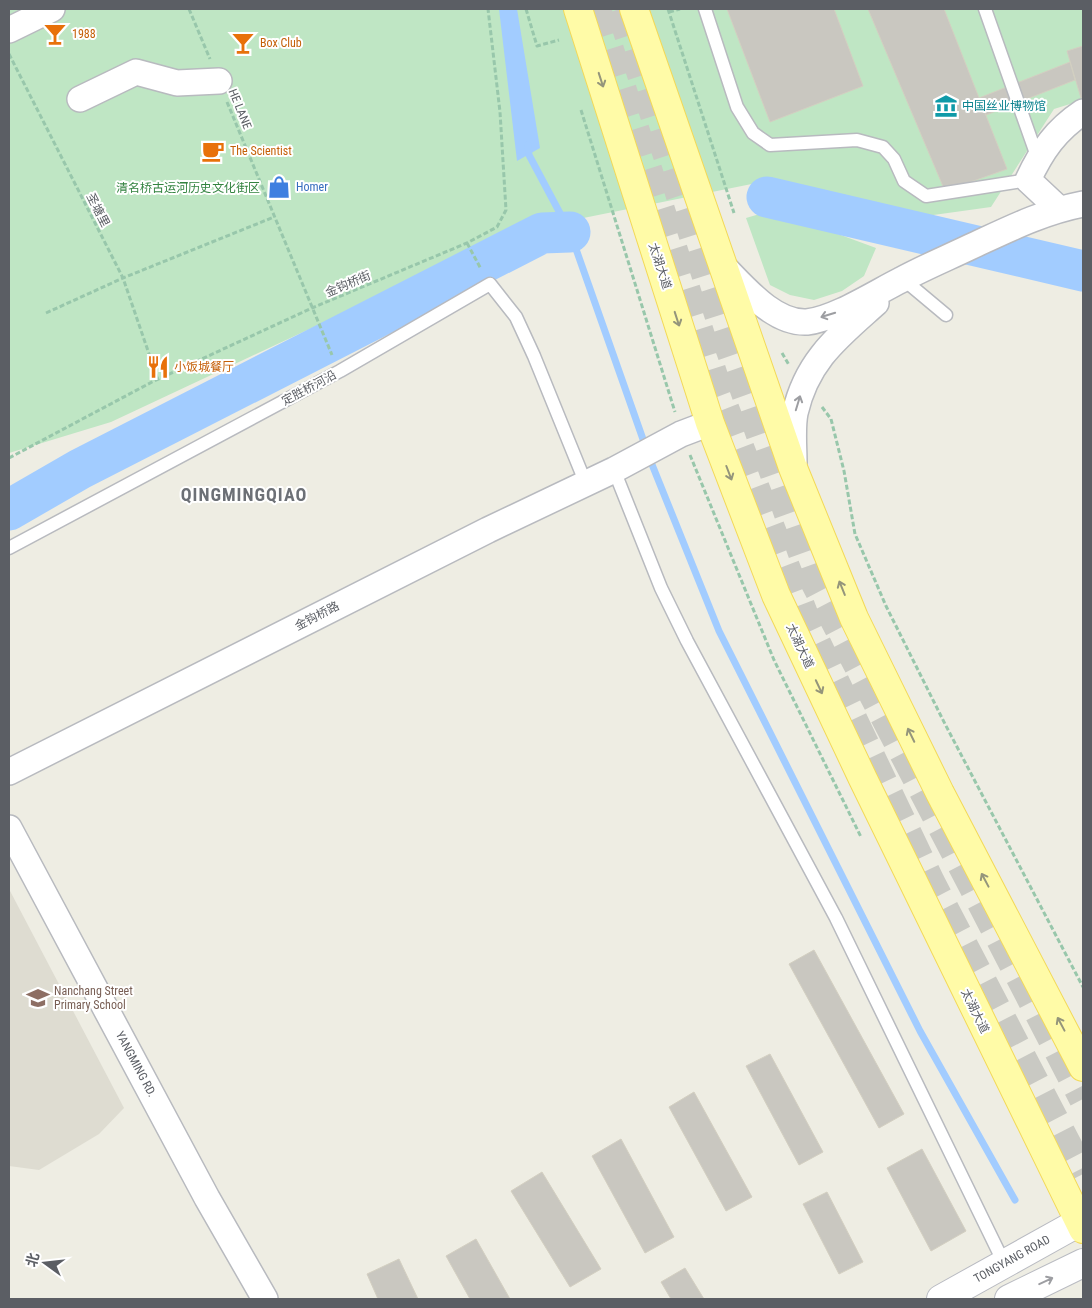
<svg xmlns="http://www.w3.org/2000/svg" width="1092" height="1308" font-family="'Roboto Condensed','Noto Sans SC',sans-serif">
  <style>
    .education { fill: #dedcd1 }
    .green { fill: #bfe6c4 }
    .water { fill: #a2ccff }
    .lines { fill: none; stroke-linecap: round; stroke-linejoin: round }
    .stream { stroke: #a2ccff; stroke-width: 7 }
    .river { stroke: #a2ccff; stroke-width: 41 }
    .building { fill: #c9c7c0; stroke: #d3cfc1 }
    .highway-tunnel { stroke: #c9c9c3; stroke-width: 28; stroke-dasharray: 28 14; stroke-linecap: butt }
    .lane-casing { stroke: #b8babf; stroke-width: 15 }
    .street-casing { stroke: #b8babf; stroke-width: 28 }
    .secondary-casing { stroke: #b9bbc2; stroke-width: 30 }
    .primary-casing { stroke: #f3d958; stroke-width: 30 }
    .path { stroke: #98c7ab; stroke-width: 3; stroke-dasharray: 5 2.5; stroke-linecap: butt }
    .lane { stroke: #fff; stroke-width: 12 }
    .street { stroke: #fff; stroke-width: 25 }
    .secondary { stroke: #fff; stroke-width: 28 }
    .primary { stroke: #fffba7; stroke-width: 28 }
    .oneway { stroke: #94957b }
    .oneway2 { stroke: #9d9ea2 }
    .labels { text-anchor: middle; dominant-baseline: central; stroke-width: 4; stroke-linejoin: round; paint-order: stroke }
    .food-label { font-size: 12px; fill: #c56008; stroke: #fff; text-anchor: start }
    .culture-label { font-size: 12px; fill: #0d838f; stroke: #fff; text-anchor: start }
    .street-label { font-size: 12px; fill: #5b5e64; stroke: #fff }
    .shop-label { font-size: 12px; fill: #366cbe; stroke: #fff; text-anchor: start }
    .park-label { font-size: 12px; fill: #338340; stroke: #fff }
    .education-label { font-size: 12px; fill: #785e54; stroke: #fff; text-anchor: start }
    .district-label { font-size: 18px; font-weight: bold; letter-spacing: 1px; fill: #6c7076; stroke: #fff }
  </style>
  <rect width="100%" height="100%" fill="#eeede3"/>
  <path class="education" d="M9,889L124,1108L99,1134L39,1170L9,1166Z"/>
  <path class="green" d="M9,9H1083V100L1054,109L991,207L919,217L767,181L519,231L111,422L9,453Z
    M773,210L876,248L864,276L842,291L814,300L790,295L770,285L746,218Z"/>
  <path class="water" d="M499,9H517L540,148L517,161Z"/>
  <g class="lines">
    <path class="stream" d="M528,145L529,155L570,232L651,462L719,631L920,1031L1015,1200"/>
    <path class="river" d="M767,197L1083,271
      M9,510L80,469L542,233L570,232"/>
  </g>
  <path class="building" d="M727,9H834L863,86L770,122Z
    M868,9H944L1007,169L945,191Z
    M1083,46V98H1081L1067,51Z
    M1070,62L1075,80L986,115L979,98Z
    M814,950L904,1114L879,1128L789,964Z
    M770,1054L823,1152L799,1165L746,1066Z
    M694,1092L752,1197L726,1211L669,1107Z
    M621,1139L674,1237L645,1253L592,1156Z
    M922,1149L966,1231L931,1251L887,1168Z
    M542,1172L601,1269L570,1287L511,1191Z
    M827,1192L863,1262L839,1274L803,1204Z
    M476,1239L510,1299H470L446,1256Z
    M399,1259L418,1299H378L367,1274Z
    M685,1268L704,1299H671L661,1282Z"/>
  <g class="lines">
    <path class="highway-tunnel" d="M597,9L720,395L808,624L931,882L1083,1174
      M620,9L727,342L808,570L1083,1099"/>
    <defs>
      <path id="lane" d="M705,9L737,107L753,133L770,145L857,140L883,147L894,159L904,181L926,196L1028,180
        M985,9L1038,159
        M903,279L946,315
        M614,470L661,588L687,641L836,918L1004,1263
        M9,548L340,371L490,284L516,317L534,356L586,484"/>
      <path id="street" d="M9,30L52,9
        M80,99L136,72L177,83L219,81
        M1059,209L1028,180C1042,150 1056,130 1083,112
        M723,266C744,287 774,324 807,322C835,319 875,293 901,280C923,268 947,258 970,247C1007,230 1042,212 1083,204
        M794,463C794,447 792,428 795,413C807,360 838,337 876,303
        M9,772L488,530L614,470L681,434L710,423
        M9,828L207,1198L265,1299"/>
      <path id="secondary" d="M941,1299L1083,1220
        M1009,1299L1083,1263"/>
      <path id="primary" d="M578,9L710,423L776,595L863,779L1083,1229
        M634,9L793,468L854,618L940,793L1083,1067"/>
    </defs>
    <use href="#lane" class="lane-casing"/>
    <use href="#street" class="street-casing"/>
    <use href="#secondary" class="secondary-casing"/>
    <use href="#primary" class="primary-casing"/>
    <path class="path" d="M189,9L210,59
      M526,9L537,46L559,40
      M668,9L734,213
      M669,12L680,9
      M9,54L123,278L158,380
      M227,102L332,355
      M581,110L675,412
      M467,243L481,269
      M46,313L123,278L274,217
      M782,353L789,365
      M822,407L831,419L844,471L855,534L886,606L945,724L1083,987
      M690,455L774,660L861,837
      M9,458L152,382L312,308L467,243L497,227L506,210L500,112L488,9"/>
    <use href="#lane" class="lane"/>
    <use href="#street" class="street"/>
    <use href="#secondary" class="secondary"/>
    <use href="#primary" class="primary"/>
  </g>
  <defs><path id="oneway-shaft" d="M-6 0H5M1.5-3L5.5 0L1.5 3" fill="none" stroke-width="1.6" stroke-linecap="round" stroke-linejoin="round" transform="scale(1.25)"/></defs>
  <g class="oneway">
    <use href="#oneway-shaft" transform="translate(601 80) rotate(72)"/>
    <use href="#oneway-shaft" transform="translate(677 319) rotate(72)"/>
    <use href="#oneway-shaft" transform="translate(729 473) rotate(69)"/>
    <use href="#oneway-shaft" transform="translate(842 588) rotate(-112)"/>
    <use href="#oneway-shaft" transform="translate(819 687) rotate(65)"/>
    <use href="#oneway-shaft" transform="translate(911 735) rotate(-116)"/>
    <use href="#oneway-shaft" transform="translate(985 880) rotate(-118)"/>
    <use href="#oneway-shaft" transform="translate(1061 1024) rotate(-118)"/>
  </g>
  <g class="oneway2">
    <use href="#oneway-shaft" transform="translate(828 315) rotate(163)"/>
    <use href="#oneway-shaft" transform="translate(798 403) rotate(-73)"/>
    <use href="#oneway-shaft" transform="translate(1046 1281) rotate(-25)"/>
  </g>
  <defs>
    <symbol id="bar-bare" viewBox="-9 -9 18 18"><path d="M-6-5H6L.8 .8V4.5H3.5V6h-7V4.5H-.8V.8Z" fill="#e8710a" stroke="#fff" stroke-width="2.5" paint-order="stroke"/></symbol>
    <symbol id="museum-bare" viewBox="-9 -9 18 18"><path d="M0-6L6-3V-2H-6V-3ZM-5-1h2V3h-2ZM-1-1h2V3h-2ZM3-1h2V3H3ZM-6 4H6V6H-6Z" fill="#0f9aa8" stroke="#fff" stroke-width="2.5" paint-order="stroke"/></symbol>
    <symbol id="cafe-bare" viewBox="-9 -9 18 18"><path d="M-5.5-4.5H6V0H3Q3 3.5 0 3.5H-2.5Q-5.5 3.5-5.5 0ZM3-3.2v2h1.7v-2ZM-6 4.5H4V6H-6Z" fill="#e8710a" stroke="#fff" stroke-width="2.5" paint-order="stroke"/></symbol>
    <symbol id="shop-bare" viewBox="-9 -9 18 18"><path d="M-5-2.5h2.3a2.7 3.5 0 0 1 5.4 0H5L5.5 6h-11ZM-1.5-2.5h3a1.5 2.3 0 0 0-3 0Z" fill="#3f7fe0" stroke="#fff" stroke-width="2.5" paint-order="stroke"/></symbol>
    <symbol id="restaurant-bare" viewBox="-9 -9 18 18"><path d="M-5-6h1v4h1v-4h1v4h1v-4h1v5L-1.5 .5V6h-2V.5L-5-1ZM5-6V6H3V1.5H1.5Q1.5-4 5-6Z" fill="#e8710a" stroke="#fff" stroke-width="2.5" paint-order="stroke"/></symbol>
    <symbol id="school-bare" viewBox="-9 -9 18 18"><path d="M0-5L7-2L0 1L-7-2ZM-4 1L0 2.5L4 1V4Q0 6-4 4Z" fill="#8d6e63" stroke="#fff" stroke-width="2.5" paint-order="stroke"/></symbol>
  </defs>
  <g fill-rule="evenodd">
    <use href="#bar-bare" x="39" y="18" width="32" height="32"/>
    <use href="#bar-bare" x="227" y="27" width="32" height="32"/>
    <use href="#museum-bare" x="930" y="90" width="32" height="32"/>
    <use href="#cafe-bare" x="197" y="135" width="32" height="32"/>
    <use href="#shop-bare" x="263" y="171" width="32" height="32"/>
    <use href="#restaurant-bare" x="142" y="351" width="32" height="32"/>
    <use href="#school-bare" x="22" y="982" width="32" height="32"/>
  </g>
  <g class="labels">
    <g class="food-label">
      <text x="72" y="34">1988</text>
      <text x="260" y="43">Box Club</text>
      <text x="230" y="151">The Scientist</text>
      <text x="174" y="367">小饭城餐厅</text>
    </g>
    <g class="culture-label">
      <text x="962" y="106">中国丝业博物馆</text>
    </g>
    <g class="street-label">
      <text transform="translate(240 109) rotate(68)">HE LANE</text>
      <text transform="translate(98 210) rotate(63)">圣塘里</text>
      <text transform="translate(660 266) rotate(72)">太湖大道</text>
      <text transform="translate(348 284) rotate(-23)">金钩桥街</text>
      <text transform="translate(309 388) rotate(-28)">定胜桥河沿</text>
      <text transform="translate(317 616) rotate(-27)">金钩桥路</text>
      <text transform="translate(800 646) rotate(65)">太湖大道</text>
      <text transform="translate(975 1011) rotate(64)">太湖大道</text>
      <text transform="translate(136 1064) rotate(62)">YANGMING RD.</text>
      <text transform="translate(1012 1259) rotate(-29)">TONGYANG ROAD</text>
    </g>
    <g class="shop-label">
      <text x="296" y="187">Homer</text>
    </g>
    <g class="park-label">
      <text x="188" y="188">清名桥古运河历史文化街区</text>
    </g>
    <g class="education-label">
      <text x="54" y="991">Nanchang Street<tspan x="54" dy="14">Primary School</tspan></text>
    </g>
    <g class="district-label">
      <text x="244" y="494">QINGMINGQIAO</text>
    </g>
  </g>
  <rect width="1092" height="1308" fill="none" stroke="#5b5e64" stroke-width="20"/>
  <g transform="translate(45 1263) rotate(285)" stroke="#ffffff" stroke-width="4" paint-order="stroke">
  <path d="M0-4L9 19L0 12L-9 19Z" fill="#5b5e64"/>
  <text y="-8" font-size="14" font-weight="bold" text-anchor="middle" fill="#5b5e64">北</text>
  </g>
</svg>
